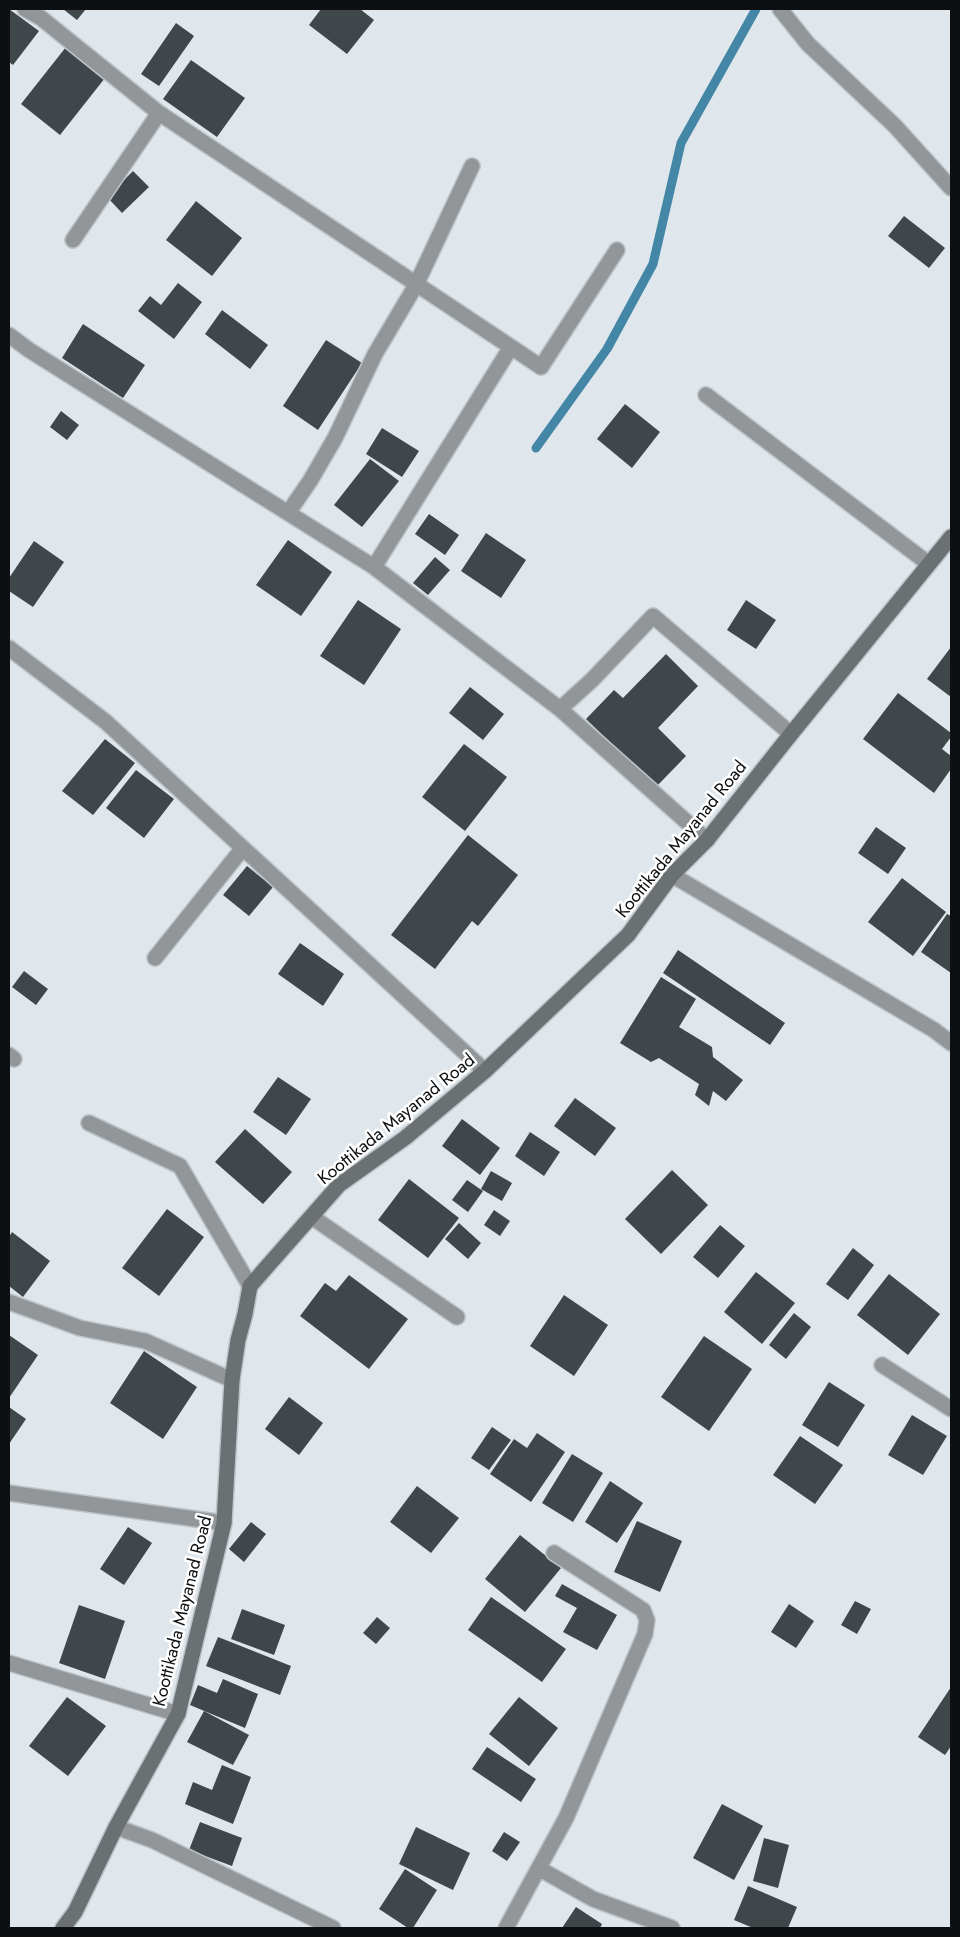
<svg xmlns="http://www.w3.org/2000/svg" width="960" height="1937" font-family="Jost,sans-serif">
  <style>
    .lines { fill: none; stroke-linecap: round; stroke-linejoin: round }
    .stream { stroke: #4386a5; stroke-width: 9 }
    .building { fill: #40474b }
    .street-casing { stroke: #bdc4c9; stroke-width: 18 }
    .secondary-casing { stroke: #bdc4c9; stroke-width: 18 }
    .street { stroke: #929698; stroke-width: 15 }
    .secondary { stroke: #6b7073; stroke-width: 15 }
    .labels { text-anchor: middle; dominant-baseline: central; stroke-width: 5; stroke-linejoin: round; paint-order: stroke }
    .street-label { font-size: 18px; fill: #0d0f11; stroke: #fff }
  </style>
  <rect width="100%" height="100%" fill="#dfe7ec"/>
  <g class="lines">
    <path class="stream" d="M536,448L607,349L653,264L681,143L756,9"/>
  </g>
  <path class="building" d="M9,9L39,31L13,65L9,62Z
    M63,9H86L77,20Z
    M321,9H360L374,20L347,54L309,25Z
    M176,23L194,36L159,86L141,74Z
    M66,47L105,78L60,135L21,104Z
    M191,60L245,98L217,137L163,99Z
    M133,171L149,187L122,213L107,197Z
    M196,201L242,238L212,276L166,240Z
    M904,216L945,248L929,268L888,236Z
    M178,283L202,302L174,339L138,311L150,296L161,305Z
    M222,310L268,345L250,369L205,334Z
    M83,324L145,365L123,398L62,358Z
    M326,340L362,363L318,430L283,406Z
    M625,404L660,432L632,468L597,439Z
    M61,411L79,425L67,440L50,427Z
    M382,428L419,451L402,477L366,454Z
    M370,459L399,481L362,527L334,505Z
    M429,514L459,535L445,555L415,534Z
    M486,533L526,560L501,598L461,571Z
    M288,540L332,572L301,616L256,585Z
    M34,541L64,562L33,607L9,591V578Z
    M435,557L450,570L428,595L413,583Z
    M358,600L401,629L364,685L320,656Z
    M746,600L776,620L756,649L727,630Z
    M951,647V697L927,679Z
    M666,654L698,686L658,728L686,756L656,787L586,719L614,690L623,698Z
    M470,687L504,714L483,740L449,713Z
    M898,693L951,733V737L942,749L951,756V769L934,793L863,739Z
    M105,739L135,763L93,815L62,791Z
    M464,744L507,777L465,831L422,797Z
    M136,770L174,799L144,838L106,808Z
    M876,827L906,848L888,874L858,853Z
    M468,835L518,875L478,926L472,921L435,969L391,935Z
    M247,866L273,887L249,916L223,895Z
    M902,878L946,912L913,956L868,922Z
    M947,914L951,916V973L921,952Z
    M300,943L344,974L323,1006L278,974Z
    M678,950L785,1023L770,1045L663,973Z
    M24,971L48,989L36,1005L12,987Z
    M661,977L696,999L679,1027L712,1047L713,1057L743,1080L726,1101L713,1091L709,1106L695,1095L699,1084L659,1058L651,1062L620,1043Z
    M278,1077L311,1099L286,1135L253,1112Z
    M575,1098L616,1128L595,1156L554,1126Z
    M462,1119L500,1148L480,1175L442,1146Z
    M245,1129L292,1172L263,1204L215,1162Z
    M530,1132L560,1152L544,1176L515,1156Z
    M672,1170L708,1205L661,1254L625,1219Z
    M491,1171L512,1183L502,1201L481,1189Z
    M409,1179L459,1218L428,1258L378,1220Z
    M467,1180L483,1191L468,1212L452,1200Z
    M167,1209L204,1237L159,1296L122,1268Z
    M494,1210L510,1221L500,1236L484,1225Z
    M459,1223L481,1243L468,1259L445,1239Z
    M720,1225L745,1246L718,1278L693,1257Z
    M12,1232L50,1261L23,1297L9,1286V1237Z
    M853,1248L874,1265L848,1300L826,1284Z
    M756,1272L795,1303L762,1344L724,1312Z
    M889,1274L940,1314L908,1355L857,1315Z
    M349,1275L408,1319L369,1369L300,1316L325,1283L336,1291Z
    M564,1295L608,1325L574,1376L530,1346Z
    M794,1313L811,1327L786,1359L769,1345Z
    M9,1335L38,1355L9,1398Z
    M704,1336L752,1369L709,1431L661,1397Z
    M144,1351L197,1387L163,1439L110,1403Z
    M829,1382L865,1405L838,1447L802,1425Z
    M289,1397L323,1423L299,1455L265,1429Z
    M9,1407L26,1419L9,1444Z
    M912,1415L947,1436L923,1475L888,1455Z
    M492,1427L511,1440L489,1470L471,1458Z
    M537,1433L565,1452L531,1502L490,1474L514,1439L527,1448Z
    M800,1436L843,1465L815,1504L773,1475Z
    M572,1454L603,1473L573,1522L542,1503Z
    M610,1481L643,1503L617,1543L585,1522Z
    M417,1486L459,1518L431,1553L390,1522Z
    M637,1521L682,1541L660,1592L614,1572Z
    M251,1522L266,1534L244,1562L229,1549Z
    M128,1527L152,1543L124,1585L100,1569Z
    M520,1535L561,1568L525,1612L485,1579Z
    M562,1584L617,1615L597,1650L563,1632L577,1608L555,1596Z
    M491,1597L566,1649L542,1682L468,1630Z
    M855,1601L871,1609L857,1634L841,1625Z
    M789,1604L814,1621L796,1648L771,1632Z
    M79,1605L125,1621L105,1679L59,1663Z
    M242,1609L285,1625L274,1655L231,1639Z
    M377,1617L390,1628L376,1644L363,1633Z
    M218,1637L291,1666L280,1695L206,1666Z
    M223,1679L258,1694L245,1728L190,1705L198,1685L217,1693Z
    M951,1687V1746L945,1755L918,1737Z
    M67,1697L106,1726L68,1776L29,1746Z
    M519,1697L558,1728L529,1766L489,1734Z
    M204,1711L249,1735L233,1765L187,1742Z
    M487,1747L536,1779L521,1802L472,1769Z
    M222,1765L251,1777L233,1824L185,1804L193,1782L212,1790Z
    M722,1804L763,1826L734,1880L693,1858Z
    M200,1822L242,1838L232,1866L189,1850Z
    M416,1827L470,1853L453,1890L399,1864Z
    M504,1832L520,1842L507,1861L492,1851Z
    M764,1838L789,1845L778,1888L753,1881Z
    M405,1869L437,1890L413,1928H408L379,1909Z
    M748,1886L797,1907L788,1928H753L734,1920Z
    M576,1907L602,1924L600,1928H562Z"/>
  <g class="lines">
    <defs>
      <path id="street" d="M25,9L41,18L159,113L511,347
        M780,9L808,44L895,126L951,188
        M73,240L159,113
        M9,335L29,350L374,567L560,709L707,840
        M706,395L929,564
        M288,513L310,481L335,438L375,354L416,285L472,166
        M374,567L511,347L541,367L617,250
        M9,648L106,722L485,1071
        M560,709L592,680L653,616L791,734
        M672,875L934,1030L951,1043
        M155,958L243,848
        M9,1055L14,1059
        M89,1123L180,1166L250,1286
        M312,1217L457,1317
        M9,1302L80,1328L145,1341L232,1380
        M882,1365L951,1409
        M9,1493L224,1523
        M9,1663L178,1714
        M116,1827L152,1840L333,1928
        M540,1869L593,1899L672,1928
        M506,1928L566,1818L645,1634L647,1620L643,1610L554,1553"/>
      <path id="secondary" d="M63,1928L75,1912L116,1827L178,1714L224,1523L232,1380L238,1340L245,1314L250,1286L339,1185L405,1138L485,1071L628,935L672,875L707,840L791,734L951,537"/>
    </defs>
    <use href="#street" class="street-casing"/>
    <use href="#secondary" class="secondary-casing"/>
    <use href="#street" class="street"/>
    <use href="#secondary" class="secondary"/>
  </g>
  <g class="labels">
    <g class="street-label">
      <text transform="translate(681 839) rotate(-51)">Koottikada Mayanad Road</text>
      <text transform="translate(396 1119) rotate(-39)">Koottikada Mayanad Road</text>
      <text transform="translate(182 1611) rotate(-76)">Koottikada Mayanad Road</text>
    </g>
  </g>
  <rect width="960" height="1937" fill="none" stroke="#0d0f11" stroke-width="20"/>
</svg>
